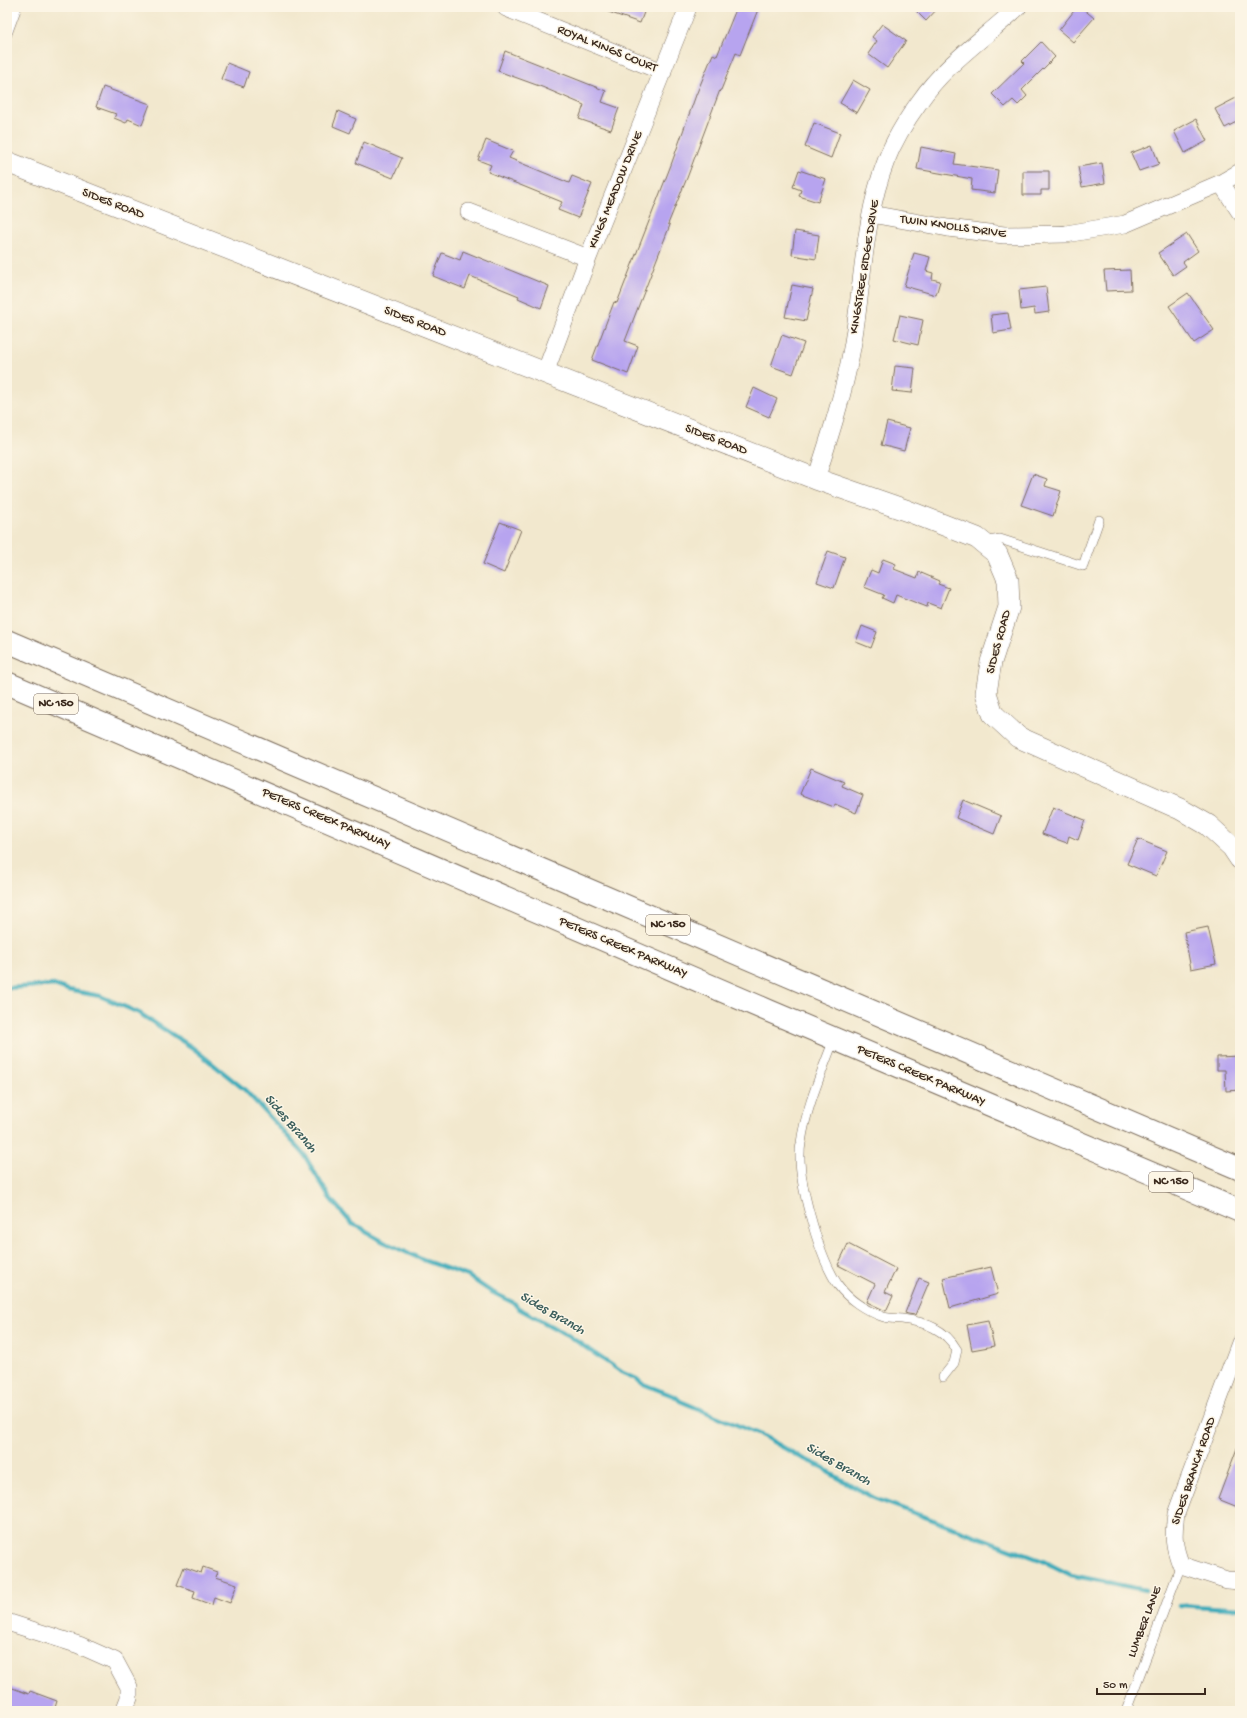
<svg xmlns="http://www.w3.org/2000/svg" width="1247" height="1718" font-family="'Gochi Hand',sans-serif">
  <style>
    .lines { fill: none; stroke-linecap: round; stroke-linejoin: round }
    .stream { stroke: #3cabba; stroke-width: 4.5 }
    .building { fill: #b7a4ef }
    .service-casing { stroke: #7b6c5c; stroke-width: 10 }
    .minor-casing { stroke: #7b6c5c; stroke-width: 18 }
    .tertiary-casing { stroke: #7b6c5c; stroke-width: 22 }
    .primary-casing { stroke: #7b6c5c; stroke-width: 24 }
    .service { stroke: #fff; stroke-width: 9 }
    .minor { stroke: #fff; stroke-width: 17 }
    .tertiary { stroke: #fff; stroke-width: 21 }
    .primary { stroke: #fff; stroke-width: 22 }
    .labels { text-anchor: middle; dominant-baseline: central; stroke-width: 3; stroke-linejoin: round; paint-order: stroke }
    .shield { fill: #fcf5e5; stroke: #75675a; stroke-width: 1 }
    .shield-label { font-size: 12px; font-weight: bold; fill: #3b2a1e }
    .street-label { font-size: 13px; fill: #3b2a1e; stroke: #fcf5e5 }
    .water-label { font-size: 14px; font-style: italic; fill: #3b5e5c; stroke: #fcf5e5 }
  </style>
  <rect width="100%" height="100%" fill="#fcf5e5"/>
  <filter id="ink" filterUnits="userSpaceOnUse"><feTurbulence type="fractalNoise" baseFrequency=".025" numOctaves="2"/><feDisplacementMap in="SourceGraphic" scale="8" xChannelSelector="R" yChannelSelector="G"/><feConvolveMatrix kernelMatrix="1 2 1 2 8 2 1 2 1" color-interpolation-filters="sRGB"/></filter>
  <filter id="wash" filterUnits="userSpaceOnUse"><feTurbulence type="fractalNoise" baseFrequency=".012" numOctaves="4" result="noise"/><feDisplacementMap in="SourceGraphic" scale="16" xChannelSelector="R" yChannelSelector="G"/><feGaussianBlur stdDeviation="0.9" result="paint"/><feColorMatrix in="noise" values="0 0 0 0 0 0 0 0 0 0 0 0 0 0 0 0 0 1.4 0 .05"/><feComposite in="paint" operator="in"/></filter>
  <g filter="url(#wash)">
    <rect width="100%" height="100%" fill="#f2e8ce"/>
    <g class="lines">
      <path class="stream" d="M7,988L54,985L68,990L100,996L139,1013L193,1048L245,1090L303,1153L329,1197L352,1224L362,1228L366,1232L384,1242L423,1260L468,1276L490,1291L514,1303L518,1308L569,1336L623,1373L637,1379L641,1383L676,1397L680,1401L763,1436L800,1457L824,1468L828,1472L874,1498L1043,1561L1071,1575L1145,1590
        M1179,1605L1240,1609"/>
    </g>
    <g id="blocks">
      <path class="building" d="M600,7H646L640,23L600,9Z
        M737,7H759L740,55L736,53L721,90H720L687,178L668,224L670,225L625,341L638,346L628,374L592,360L614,302L617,303L671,165L696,95L713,54L717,56Z
        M912,7H939L926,21Z
        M1077,7H1081L1094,18L1073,42L1059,30Z
        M882,24L906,41L887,68L868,54L877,41L872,37Z
        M1041,42L1055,57L1022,90L1027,96L1018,105L1013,100L1005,107L992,94L1024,63L1022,61Z
        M505,51L606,91L602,102L619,108L611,130L579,119L584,105L542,87L498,71Z
        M227,63L249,72L244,87L221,79Z
        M853,80L870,90L857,113L840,103Z
        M103,87L150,104L142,125L128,119L126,123L114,118L116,114L96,107Z
        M1240,96V120L1225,128L1215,109Z
        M338,111L356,119L350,133L333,126Z
        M1196,119L1207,141L1185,153L1174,131Z
        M814,123L840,133L831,158L805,147Z
        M486,140L513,151L509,158L569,183L572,176L592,184L578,218L558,210L562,202L488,172L491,165L478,160Z
        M364,142L402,158L393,178L356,163Z
        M1152,145L1159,164L1139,171L1131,153Z
        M921,147L956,154L954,164L998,170L995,193L971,190L972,179L917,169Z
        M1102,163L1105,183L1082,187L1078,167Z
        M799,170L826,179L818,202L799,196L801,190L793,187Z
        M1023,171H1049V190H1041V195H1023Z
        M795,231L819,235L816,259L792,255Z
        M1187,234L1198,251L1183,262L1186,266L1173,275L1158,253Z
        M463,251L549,286L541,308L518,298L519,296L470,276L465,289L433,276L442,253L460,260Z
        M914,253L930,257L926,271L933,273L932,279L940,281L936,295L904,286Z
        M1130,270L1131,290L1106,291L1104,271Z
        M792,285L813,289L806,321L785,317Z
        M1046,287L1049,312L1035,314L1034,308L1021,310L1019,290Z
        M1188,293L1214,330L1194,343L1169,306Z
        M1008,313L1011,330L993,333L991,315Z
        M900,315L923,320L918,345L894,339Z
        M782,335L804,343L793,374L771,366Z
        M895,366L915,368L912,393L892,391Z
        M754,388L777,399L769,417L746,407Z
        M887,422L910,428L904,451L881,445Z
        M1033,474L1047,479L1045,486L1061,491L1053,516L1021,505Z
        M500,522L521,530L504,573L483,564Z
        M828,551L845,557L834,588L817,582Z
        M883,559L896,564L894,569L917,578L919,572L940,581L938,584L949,588L941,608L928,603L927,607L896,595L893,603L882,598L884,595L864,587L871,570L878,573Z
        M862,626L877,632L871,648L856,642Z
        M811,768L844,782L842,786L863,795L856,813L835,804L834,807L800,794Z
        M963,800L1001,816L994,834L956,818Z
        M1053,807L1085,820L1078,840L1069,836L1067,843L1042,834Z
        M1138,839L1167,851L1156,876L1127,864Z
        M1208,927L1216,964L1191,969L1184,932Z
        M1240,1056V1090L1226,1091L1225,1070H1217V1057Z
        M848,1244L896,1269L885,1292L893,1296L886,1311L867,1302L875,1284L838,1265Z
        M991,1267L998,1294L950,1308L943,1278Z
        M919,1278L929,1282L915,1315L908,1314L905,1313Z
        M988,1321L994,1346L972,1350L967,1325Z
        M1239,1443H1240V1508L1218,1499Z
        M184,1567L201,1573L203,1567L217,1572L215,1577L237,1584L230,1603L214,1597L212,1605L193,1598L195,1591L177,1585Z
        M7,1686L29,1694L30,1691L57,1701L54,1711H7Z"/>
    </g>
  </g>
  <g filter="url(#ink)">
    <use href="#blocks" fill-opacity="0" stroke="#7b6c5c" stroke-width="1"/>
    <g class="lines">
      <defs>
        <path id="service" d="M7,34L17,7
          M983,542L1000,539L1083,566L1099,520
          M834,1039C822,1072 806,1107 801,1143C795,1175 819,1257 838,1285C848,1299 865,1310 881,1316C887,1319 896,1318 902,1319C926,1322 945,1329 957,1350L954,1363L943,1377
          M1126,1711L1181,1565"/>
        <path id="minor" d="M506,8L663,72
          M1221,183L1240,212
          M469,212L588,258
          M871,214L948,228L1004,235L1066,234L1125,224L1221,183L1240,172
          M545,373L588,258L687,10V7
          M816,479C830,436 844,393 852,348C863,286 863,220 886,161C894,140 907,119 920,101C946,63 985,38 1018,7
          M1240,1343L1176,1514C1173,1535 1173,1545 1181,1565L1227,1580L1240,1581
          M7,1622L79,1645L115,1661L129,1687V1698L124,1711"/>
        <path id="tertiary" d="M7,162L816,479L908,511L977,538L997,554L1008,580L1009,607L991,662L986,693L993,714L1018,737L1180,809L1208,825L1232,847L1240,859"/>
        <path id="primary" d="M7,641L1240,1169
          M7,683L769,1011L1240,1211"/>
      </defs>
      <use href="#service" class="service-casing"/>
      <use href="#minor" class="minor-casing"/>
      <use href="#tertiary" class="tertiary-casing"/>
      <use href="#primary" class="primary-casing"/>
      <use href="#service" class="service"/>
      <use href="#minor" class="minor"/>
      <use href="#tertiary" class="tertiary"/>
      <use href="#primary" class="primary"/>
    </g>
  </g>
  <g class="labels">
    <g class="shield">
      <rect x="34" y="694" width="44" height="20" rx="3"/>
      <rect x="646" y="915" width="44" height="20" rx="3"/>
      <rect x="1149" y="1172" width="44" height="20" rx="3"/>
    </g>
    <g class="shield-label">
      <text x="56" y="704">NC 150</text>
      <text x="668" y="925">NC 150</text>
      <text x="1171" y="1182">NC 150</text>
    </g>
    <g class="street-label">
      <text transform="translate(607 49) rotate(22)">ROYAL KINGS COURT</text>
      <text transform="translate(616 190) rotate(-68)">KINGS MEADOW DRIVE</text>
      <text transform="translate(113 204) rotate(21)">SIDES ROAD</text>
      <text transform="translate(953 227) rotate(8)">TWIN KNOLLS DRIVE</text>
      <text transform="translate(865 267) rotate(-81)">KINGSTREE RIDGE DRIVE</text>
      <text transform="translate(415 322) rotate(21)">SIDES ROAD</text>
      <text transform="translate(716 440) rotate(21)">SIDES ROAD</text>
      <text transform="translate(999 642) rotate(-75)">SIDES ROAD</text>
      <text transform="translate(326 819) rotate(23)">PETERS CREEK PARKWAY</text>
      <text transform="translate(623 948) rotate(23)">PETERS CREEK PARKWAY</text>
      <text transform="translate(921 1076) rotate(23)">PETERS CREEK PARKWAY</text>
      <text transform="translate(1194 1471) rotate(-71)">SIDES BRANCH ROAD</text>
      <text transform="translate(1145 1622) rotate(-69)">LUMBER LANE</text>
    </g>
    <g class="water-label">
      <text transform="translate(290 1124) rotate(49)">Sides Branch</text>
      <text transform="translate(552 1314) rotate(30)">Sides Branch</text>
      <text transform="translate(838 1465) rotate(30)">Sides Branch</text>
    </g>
  </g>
  <rect width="1247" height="1718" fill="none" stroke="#fcf5e5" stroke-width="24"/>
  <path d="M1097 1688v6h108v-6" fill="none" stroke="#3b2a1e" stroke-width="2"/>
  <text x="1103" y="1688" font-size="12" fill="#3b2a1e" stroke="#fcf5e5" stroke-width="3" paint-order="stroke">50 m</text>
</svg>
